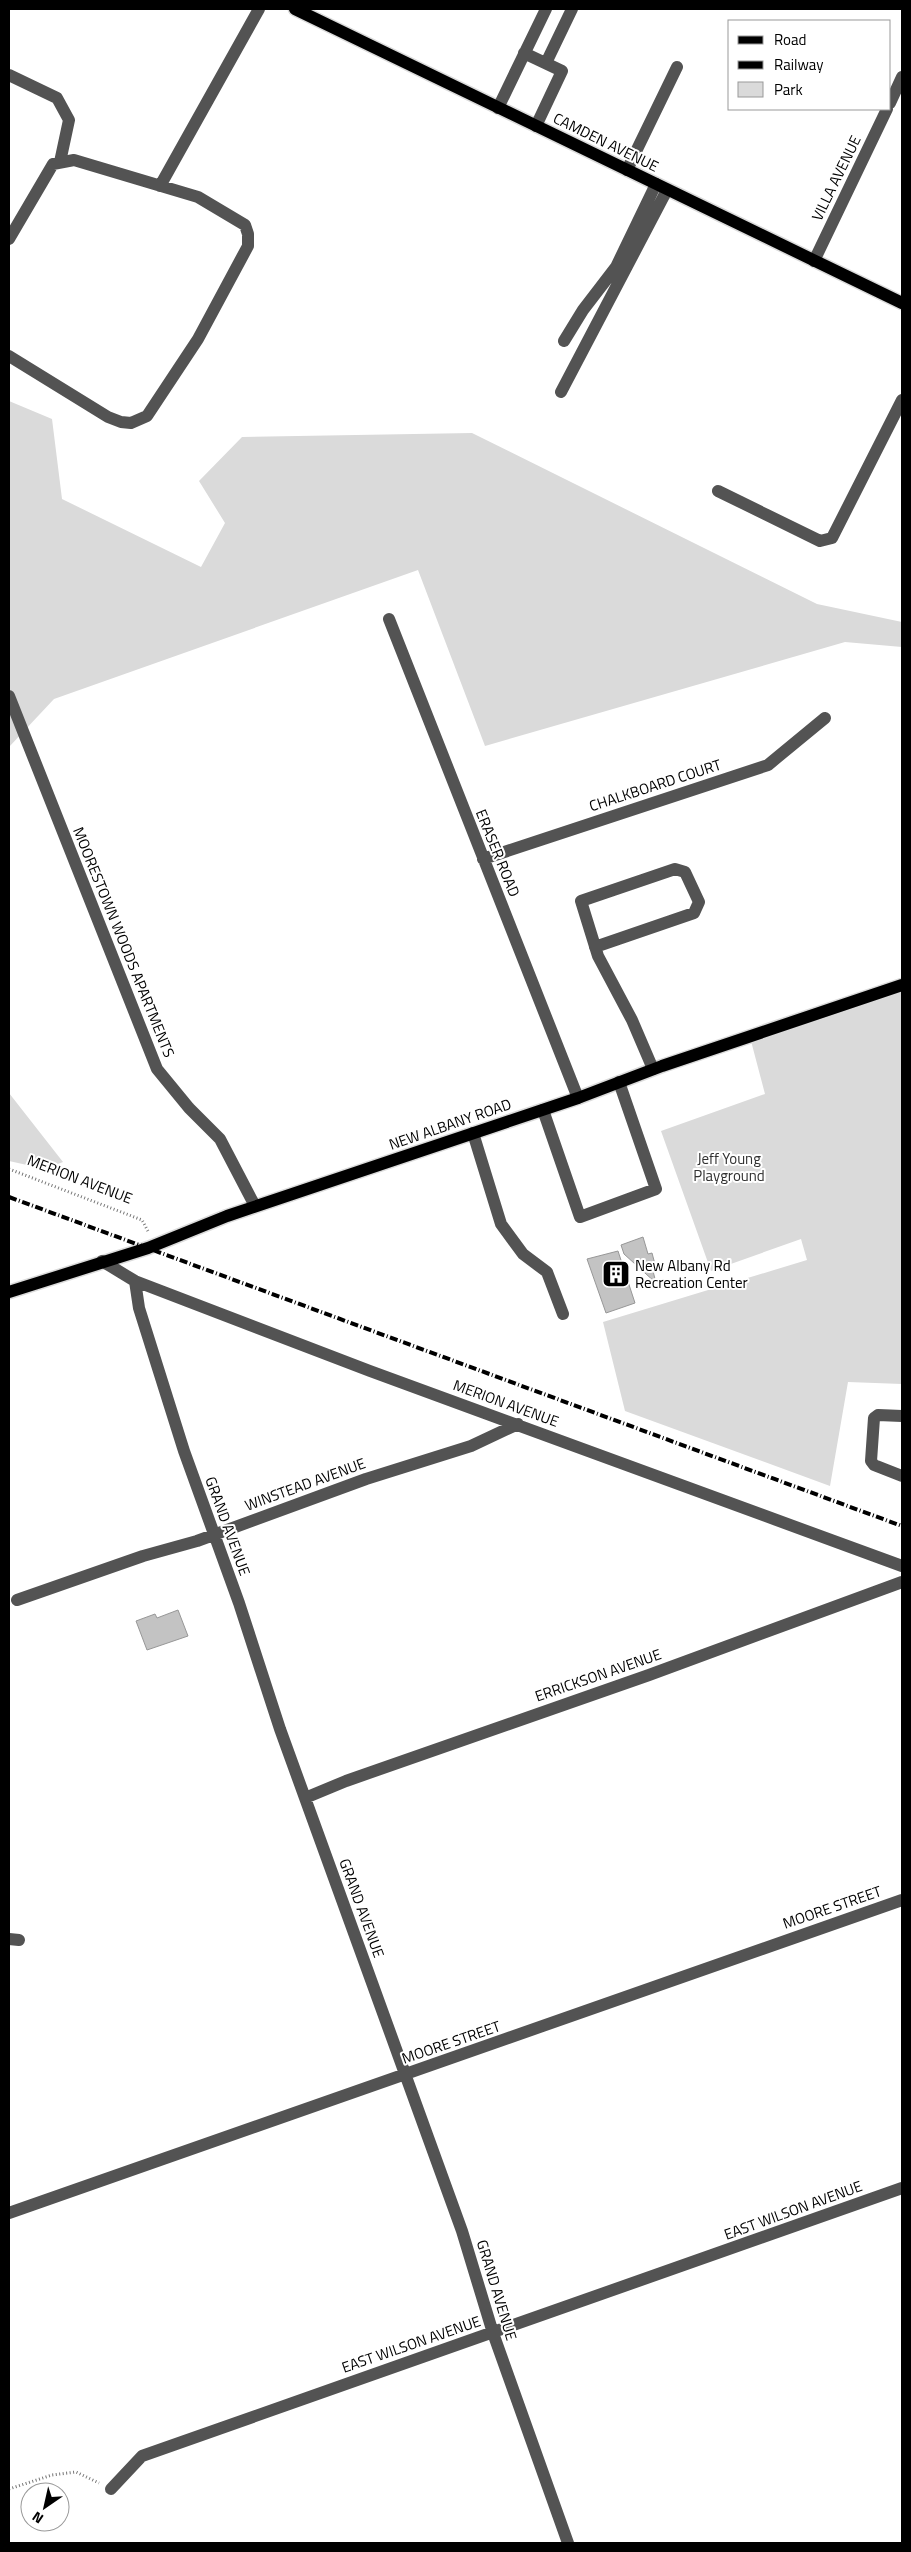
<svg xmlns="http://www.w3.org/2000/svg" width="911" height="2552" font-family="'Titillium Web',sans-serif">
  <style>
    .green { fill: #dadada }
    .building { fill: #c3c3c3; stroke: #979797 }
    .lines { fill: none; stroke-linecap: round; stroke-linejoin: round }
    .major-casing { stroke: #dbdbdb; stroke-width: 15 }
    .path { stroke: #757575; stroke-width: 3; stroke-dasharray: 1 2.5; stroke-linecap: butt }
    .minor { stroke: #535353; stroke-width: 12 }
    .major { stroke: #000; stroke-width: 12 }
    .rail { stroke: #000; stroke-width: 4; stroke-dasharray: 8 2.5 1 2.5; stroke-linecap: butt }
    .labels { text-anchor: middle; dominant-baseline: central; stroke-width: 4; stroke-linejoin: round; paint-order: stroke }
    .street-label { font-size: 15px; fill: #000; stroke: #fff }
    .park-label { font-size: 15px; fill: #313131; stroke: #fff }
    .poi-label { font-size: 15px; fill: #000; stroke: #fff; text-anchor: start }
  </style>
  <rect width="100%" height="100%" fill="#fff"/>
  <path class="green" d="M9,401L52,419L62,499L201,567L225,523L199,481L242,437L472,433L817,604L902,622V647L845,642L485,746L418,570L54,699L9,747Z
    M902,988V1384L848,1382L830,1486L625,1411L603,1322L807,1260L801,1239L711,1271L661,1131L765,1094L751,1041Z
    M9,1093L63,1162L45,1169L9,1161Z"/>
  <path class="building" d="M643,1237L648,1254L652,1253L656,1268L653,1271L656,1283L624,1254L621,1245Z
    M618,1251L635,1303L606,1313L587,1259Z
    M178,1610L188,1636L147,1650L136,1621L155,1614L157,1618Z"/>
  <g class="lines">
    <defs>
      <path id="major" d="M295,9L902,303
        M9,1292L148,1248L227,1216L578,1098L662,1066L902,985"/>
    </defs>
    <use href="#major" class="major-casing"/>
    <path class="path" d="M9,1169L142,1220L149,1233
      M9,2489L52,2475L76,2472L99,2483"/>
    <path class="minor" d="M524,53L562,71L536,126
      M546,63L572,9
      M9,75L57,98L69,120L60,162
      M890,103L902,77
      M498,108L546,9
      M627,170L677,67
      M160,186L259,9
      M9,239L53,164L74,160L198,197L245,225L248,234V246L198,339L147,416L131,423L121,422L108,417L9,356
      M814,261L887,109
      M564,341L583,310L616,267L656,184
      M561,392L667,190
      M718,491L820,541L832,538L902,400
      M389,619L578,1098
      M9,696L157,1069L189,1108L220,1139L255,1206
      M483,859L768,765L825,718
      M595,947L694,913L699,902L685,872L675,869L581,901L598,956L632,1020L653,1069
      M543,1110L580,1217L656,1189L619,1082
      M473,1133L501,1224L523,1254L547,1272L563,1314
      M102,1261L135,1281L370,1371L902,1566
      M135,1281L139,1308L184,1451L239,1603L280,1729L462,2231L493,2333L568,2543
      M902,1416L878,1415L874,1418L871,1461L874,1465L902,1476
      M17,1600L143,1556L197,1541L366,1479L471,1446L518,1424
      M305,1798L346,1781L649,1675L902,1582
      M9,1939L19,1940
      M9,2213L902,1900
      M111,2489L142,2456L902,2188"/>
    <use href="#major" class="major"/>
    <path class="rail" d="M9,1197L902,1526"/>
  </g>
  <defs>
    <symbol id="building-square" viewBox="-11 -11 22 22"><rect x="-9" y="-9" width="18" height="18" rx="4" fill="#000" stroke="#fff"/><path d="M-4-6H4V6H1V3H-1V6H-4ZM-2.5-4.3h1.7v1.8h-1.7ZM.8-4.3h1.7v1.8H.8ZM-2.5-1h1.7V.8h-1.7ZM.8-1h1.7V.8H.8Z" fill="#fff"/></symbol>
  </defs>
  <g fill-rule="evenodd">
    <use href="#building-square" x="600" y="1258" width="32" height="32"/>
  </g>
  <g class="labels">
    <g class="street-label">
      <text transform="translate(606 142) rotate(26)">CAMDEN AVENUE</text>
      <text transform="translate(836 178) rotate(-64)">VILLA AVENUE</text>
      <text transform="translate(655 785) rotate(-18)">CHALKBOARD COURT</text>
      <text transform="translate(498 853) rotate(68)">ERASER ROAD</text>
      <text transform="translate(124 942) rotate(68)">MOORESTOWN WOODS APARTMENTS</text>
      <text transform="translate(450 1124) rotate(-19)">NEW ALBANY ROAD</text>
      <text transform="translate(80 1179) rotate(21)">MERION AVENUE</text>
      <text transform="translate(506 1403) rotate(20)">MERION AVENUE</text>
      <text transform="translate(305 1484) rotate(-20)">WINSTEAD AVENUE</text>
      <text transform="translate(228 1526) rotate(70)">GRAND AVENUE</text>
      <text transform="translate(598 1675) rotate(-19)">ERRICKSON AVENUE</text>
      <text transform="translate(832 1907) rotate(-19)">MOORE STREET</text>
      <text transform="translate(362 1908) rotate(70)">GRAND AVENUE</text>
      <text transform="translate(451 2042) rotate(-19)">MOORE STREET</text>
      <text transform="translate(793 2210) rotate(-20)">EAST WILSON AVENUE</text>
      <text transform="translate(497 2290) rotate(73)">GRAND AVENUE</text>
      <text transform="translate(411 2344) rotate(-19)">EAST WILSON AVENUE</text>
    </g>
    <g class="park-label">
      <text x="729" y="1158">Jeff Young<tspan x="729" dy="17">Playground</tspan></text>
    </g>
    <g class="poi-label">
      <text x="635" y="1265">New Albany Rd<tspan x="635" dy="17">Recreation Center</tspan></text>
    </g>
  </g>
  <rect width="911" height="2552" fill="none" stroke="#000000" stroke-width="20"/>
  <rect x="728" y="20" width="162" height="90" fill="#ffffff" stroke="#999999"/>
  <rect x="738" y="36" width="25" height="8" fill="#000000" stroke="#999999"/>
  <text x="774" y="45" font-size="15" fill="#000000">Road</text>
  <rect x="738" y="61" width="25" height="8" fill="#000000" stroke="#999999"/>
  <text x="774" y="70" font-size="15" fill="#000000">Railway</text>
  <rect x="738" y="82" width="25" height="15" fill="#dadada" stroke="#999999"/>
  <text x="774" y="95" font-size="15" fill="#000000">Park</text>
  <g transform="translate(45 2507) rotate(214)"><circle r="24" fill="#ffffff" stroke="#999999"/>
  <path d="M0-4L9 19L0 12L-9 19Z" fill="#000000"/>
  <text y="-8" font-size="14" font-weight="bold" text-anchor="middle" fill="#000000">N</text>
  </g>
</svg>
